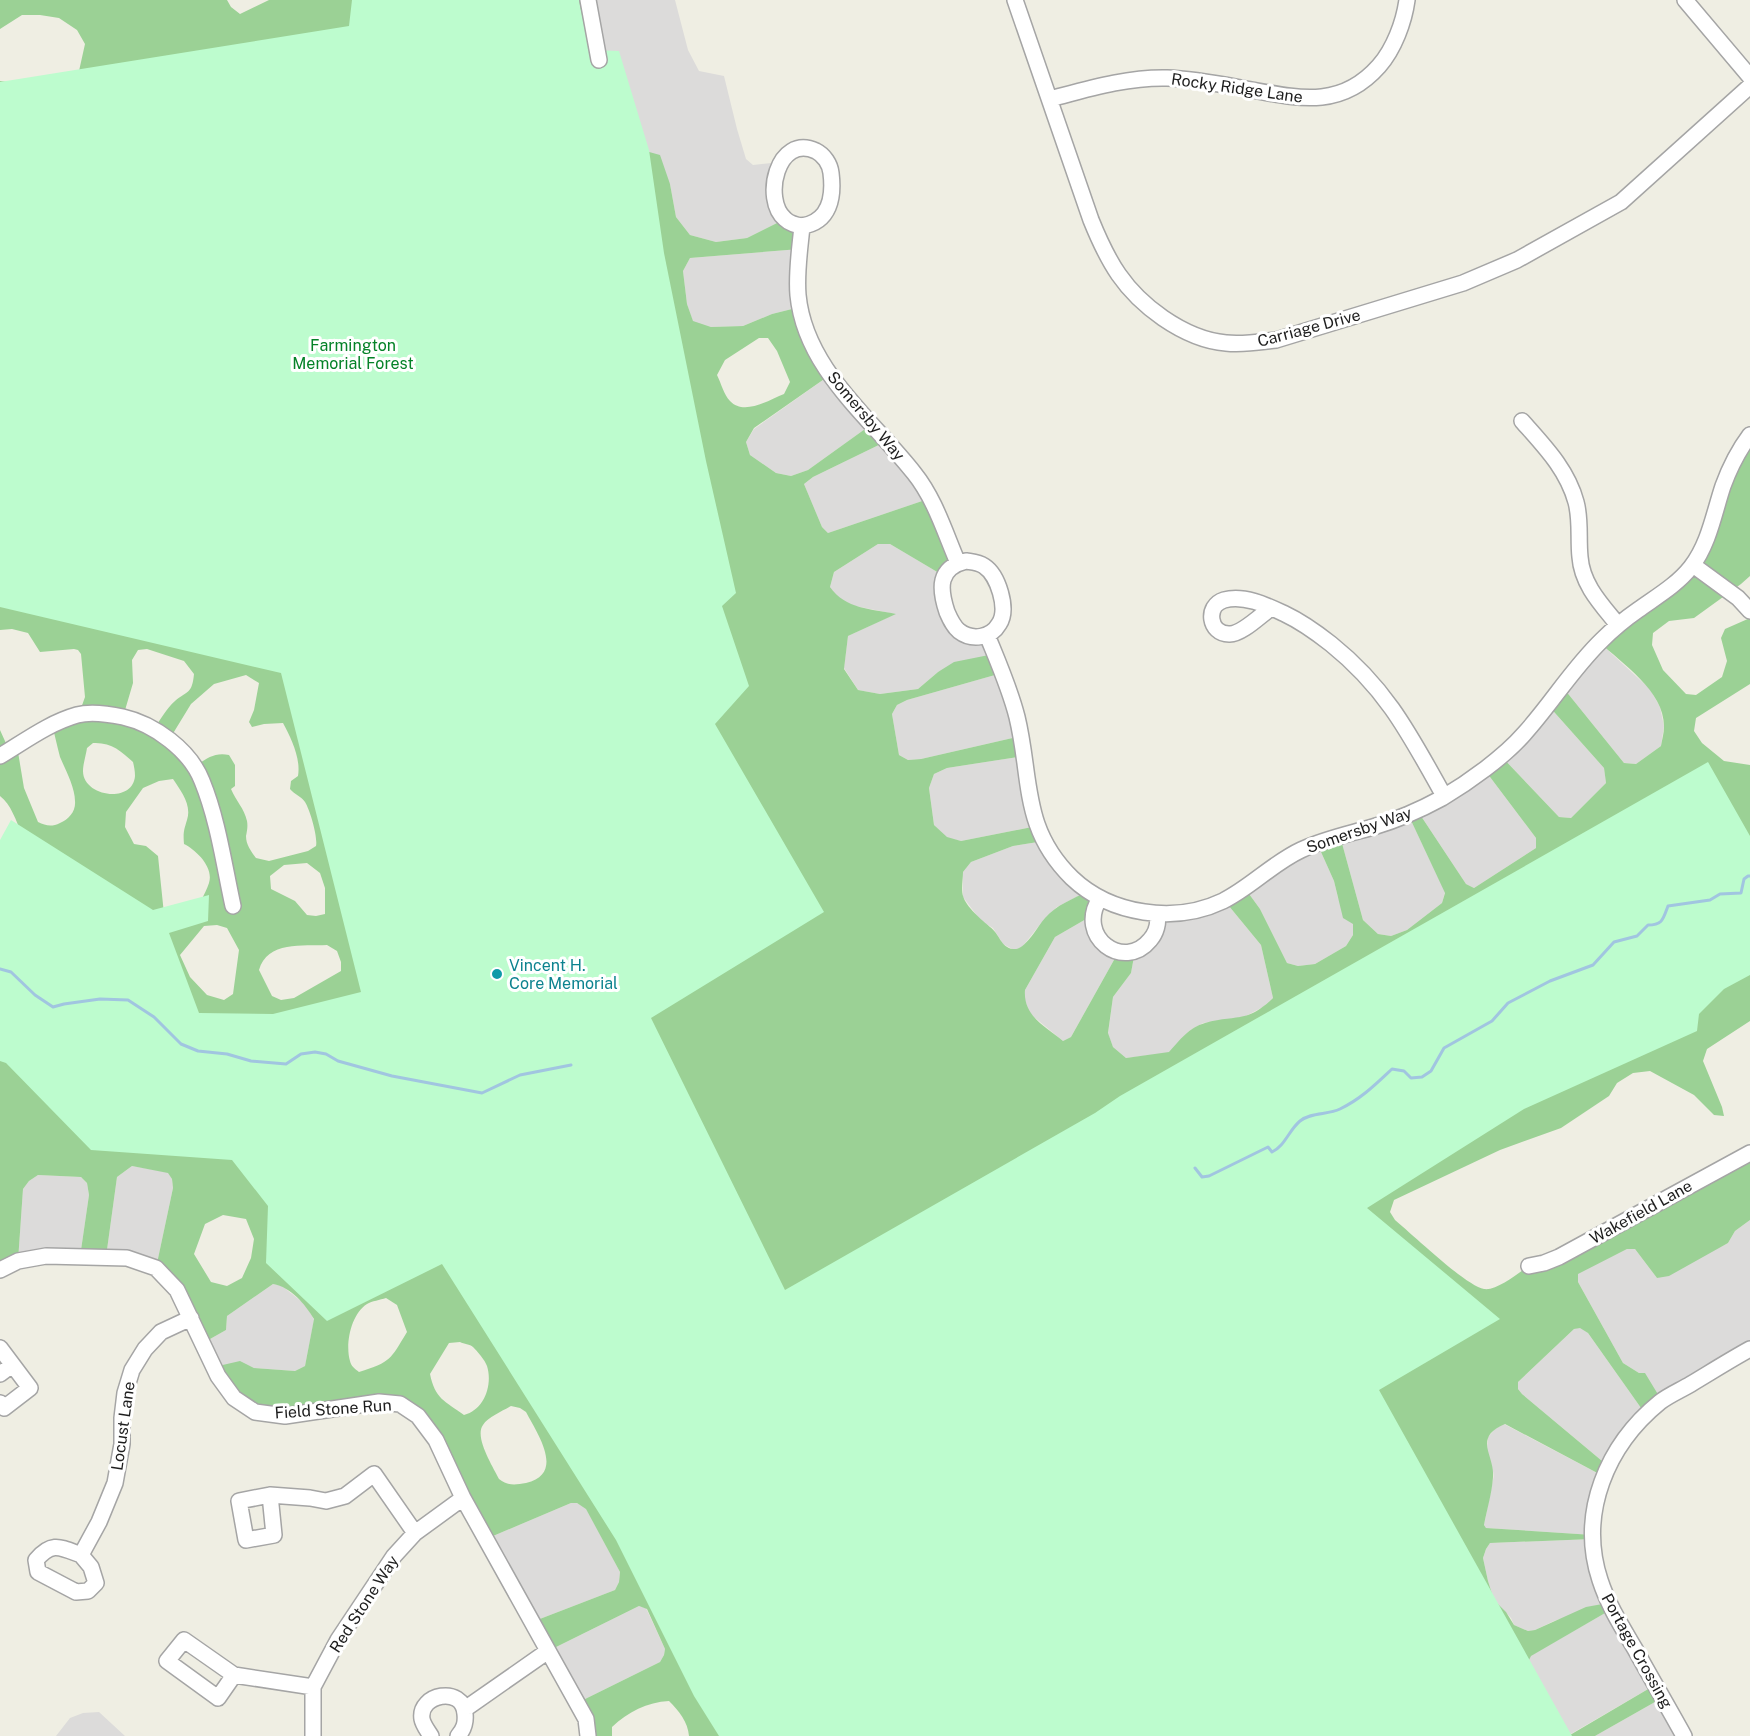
<svg xmlns="http://www.w3.org/2000/svg" width="1750" height="1736" font-family="'Public Sans',sans-serif">
  <style>
    .residential { fill: #dcdbda }
    .forest { fill: #9bd195; fill-rule: evenodd }
    .park { fill: #bdfcce }
    .lines { fill: none; stroke-linecap: round; stroke-linejoin: round }
    .stream { stroke: #a1c5e0; stroke-width: 3 }
    .minor-casing { stroke: #a5a5a5; stroke-width: 18 }
    .minor { stroke: #fff; stroke-width: 15 }
    .culture-dot { fill: #0f9aa8; stroke: #fff; stroke-width: 2 }
    .labels { text-anchor: middle; dominant-baseline: central; stroke-width: 6; stroke-linejoin: round; paint-order: stroke }
    .street-label { font-size: 16px; fill: #1e1e1e; stroke: #fff }
    .park-label { font-size: 16px; fill: #058228; stroke: #fff }
    .culture-label { font-size: 16px; fill: #0d838f; stroke: #fff; text-anchor: start }
  </style>
  <rect width="100%" height="100%" fill="#efeee3"/>
  <path class="residential" d="M588,0H675L688,50L699,71L724,76L737,129L746,159L753,165L781,162L777,170L785,219L747,238L716,242L690,235L676,217L670,184L643,150L599,60Z
    M800,249V307L772,314L743,326L711,327L693,322L687,304L683,271L690,258Z
    M830,375L872,424L808,470L791,476L776,473L750,455L746,442L754,429Z
    M887,441L931,498L828,533L822,527L804,484L813,477Z
    M878,544H890L944,576L949,615L977,637L994,654L938,672L918,689L880,694L858,690L844,668L848,636L895,614L850,605L837,597L830,587L834,572Z
    M1599,642L1650,689L1660,707L1664,726L1661,746L1636,764L1624,763L1561,685Z
    M1002,673L1021,736L921,759L908,760L899,755L892,714L897,705L907,700Z
    M1547,704L1604,768L1606,783L1571,818L1559,817L1501,756Z
    M1024,756L1037,826L961,841L947,838L934,825L929,788L934,774L947,768Z
    M1484,769L1536,838V848L1474,888L1466,884L1417,810Z
    M1408,814L1445,892L1442,903L1407,930L1391,936L1378,934L1363,920L1340,836Z
    M1044,841L1088,891L1057,907L1046,917L1022,947L1014,950L1003,944L993,928L981,921L963,897V872L971,862L1013,846Z
    M1317,843L1334,881L1338,898L1353,923V935L1346,946L1315,964L1298,966L1287,963L1260,909L1244,887Z
    M1224,900L1261,945L1273,998L1263,1007L1244,1017L1203,1023L1189,1031L1169,1053L1126,1058L1113,1047L1108,1034L1113,997L1131,973L1135,951L1158,918Z
    M1093,915V926L1119,951L1071,1037L1063,1041L1028,1012L1024,998L1025,990L1055,937Z
    M132,1166L168,1172L172,1179L173,1188L156,1268L106,1257L117,1177Z
    M38,1175L81,1177L87,1183L89,1195L80,1257L18,1261L23,1189L29,1181Z
    M1750,1220V1349L1662,1401L1639,1373L1623,1363L1578,1282V1273L1627,1249H1635L1657,1278L1728,1243L1735,1231Z
    M273,1284L282,1286L306,1305L314,1320L305,1366L295,1371L254,1368L247,1365L214,1367L203,1343L226,1330L227,1316Z
    M1580,1327L1588,1333L1646,1415L1608,1466L1522,1394L1518,1389V1382L1574,1329Z
    M1504,1424L1603,1476L1593,1535L1486,1528L1484,1525L1494,1475L1487,1450L1488,1437L1496,1428Z
    M571,1503H577L586,1508L620,1572L619,1582L615,1590L532,1622L486,1539Z
    M1593,1539L1608,1603L1554,1621L1535,1630L1528,1631L1514,1625L1511,1618L1494,1600L1488,1581L1483,1558L1486,1549L1490,1543Z
    M639,1606L646,1608L665,1649L664,1655L660,1662L577,1703L548,1651Z
    M1612,1609L1655,1685L1569,1735L1527,1664L1530,1656Z
    M1662,1698L1684,1736H1595Z
    M99,1712L125,1736H56L70,1718L83,1713Z"/>
  <path class="forest" d="M0,0H227L231,7L240,14L269,0H588L595,34L642,150L660,155L670,184L676,217L690,235L716,242L747,238L785,219L793,224L800,249L690,258L683,271L687,304L693,321L711,327L743,326L772,314L800,307L830,375L754,428L746,442L750,455L776,473L791,476L808,470L872,424L887,441L813,477L804,484L822,527L828,533L931,498L958,563L944,576L890,544H878L834,572L830,587C845,609 872,609 896,614L848,636L844,669L858,690L880,694L918,689L938,672L954,662L994,654L1002,673L907,700L897,705L892,714L899,755L908,760L921,759L1021,736L1024,756L947,768L934,774L929,788L934,825L947,837L961,841L1037,826L1044,841L1013,846L971,862L963,872C963,879 961,889 963,896C966,907 982,920 990,927C999,933 1001,948 1013,949C1025,951 1037,927 1045,918C1056,905 1073,899 1088,891L1100,898L1093,915L1055,937L1025,990C1023,1016 1045,1026 1063,1041L1071,1037L1119,951H1135L1131,973L1113,997L1108,1033L1113,1047L1126,1058L1169,1052C1179,1041 1189,1027 1205,1023C1236,1014 1246,1024 1273,998L1261,945L1224,900L1244,887L1260,909L1287,963L1298,966L1315,964L1346,946L1353,935V924L1343,918L1334,881L1317,843L1340,836L1363,920L1378,934L1391,936L1407,930L1442,903L1445,893L1408,814L1417,810L1466,884L1474,888L1536,848V838L1484,769L1501,756L1559,817L1571,818L1606,783L1604,768L1547,704L1561,685L1624,763L1636,764L1661,746C1662,740 1664,733 1664,727C1665,692 1623,664 1599,642L1681,579L1750,435V576L1741,584L1694,618L1669,621L1653,633L1652,645L1663,670L1686,694L1696,695L1722,677L1727,661L1721,638L1725,629L1750,618V684L1696,718L1694,731L1702,743L1724,761L1750,765V1021L1707,1049L1703,1061L1722,1107L1724,1116L1714,1115L1694,1095L1650,1071L1633,1073L1617,1083L1609,1096L1561,1128L1500,1150L1394,1200L1390,1212L1395,1220C1412,1234 1466,1286 1484,1289C1497,1291 1518,1273 1529,1266L1750,1153V1220L1735,1231L1728,1243L1669,1276L1657,1278L1635,1249H1627L1578,1274V1282L1623,1363L1639,1373H1645L1662,1401L1646,1415L1588,1333L1580,1328L1574,1329L1518,1382V1389L1522,1394L1608,1466L1603,1476L1505,1424C1472,1438 1495,1455 1493,1477C1492,1493 1487,1509 1484,1525L1486,1528L1593,1535V1539L1490,1543L1486,1549L1483,1558L1488,1581L1494,1600L1506,1612L1514,1625L1528,1631L1535,1630L1586,1607L1608,1603L1612,1609L1531,1656L1527,1664L1570,1735L1655,1685L1662,1698L1595,1736H689C688,1722 679,1711 669,1701C647,1702 628,1712 612,1727V1736H588L577,1703L660,1662L664,1655L665,1649L647,1609L639,1606L548,1651L532,1622L615,1590L619,1582L620,1572L586,1509L577,1503H571L486,1539L436,1440L400,1405L255,1412L214,1367L240,1361L254,1368L295,1371L305,1366L314,1319C305,1304 291,1287 273,1284L227,1316L226,1330L203,1343L156,1268L173,1188L172,1179L168,1173L132,1166L117,1177L106,1257H80L89,1195L87,1183L81,1177L38,1175L29,1181L23,1189L18,1261L0,1270V861L22,834C16,821 11,804 0,796V730L9,750L17,746L24,788L38,822C46,826 52,827 60,823C69,819 76,811 75,801C75,787 65,769 60,757C57,746 55,735 52,725L79,714L85,697L81,654L78,650L74,649L40,652L28,633L12,629L0,630V81L63,90L77,80L85,44L77,30L59,18L40,15H22L0,29ZM759,338H768L777,351L790,382L784,394C769,400 744,416 730,401C724,395 721,383 717,375L725,360ZM147,649L184,661L194,674C192,694 188,690 175,701C167,708 160,720 154,729L123,717L133,683L132,660L138,650ZM246,675L259,683L254,710L249,722L252,727L264,724L283,723C291,738 301,758 298,776L291,781L290,789C294,794 302,797 305,802C310,810 318,837 316,846L308,851L269,861L256,858C251,851 246,845 246,836C247,831 248,826 247,821C244,808 236,801 231,789L235,786V765L229,755C214,752 206,759 194,767L169,740L191,704L214,684ZM93,743C111,742 121,751 133,762C134,766 135,771 135,776C133,804 83,797 83,771C83,764 86,755 87,748ZM173,779C181,791 192,805 187,820C184,830 183,832 184,844C196,850 214,867 209,883C205,895 197,907 191,918L164,914L158,856L146,846L134,844L125,827L126,812L143,788L159,781ZM307,863L320,873L325,888V914L316,916L307,915L295,901L271,889L270,876L284,865ZM217,925L227,928L239,950L233,994L224,1000L207,995L190,977L180,955L204,926ZM327,945L337,951L341,962V971L294,998L281,1000L272,996L259,970C267,941 303,946 327,945ZM223,1215L246,1219L254,1239L251,1258L242,1278L227,1286L211,1282L194,1254L205,1224ZM386,1298L397,1305L407,1332C390,1360 391,1362 359,1372C355,1369 351,1366 350,1361C345,1344 351,1314 367,1304C372,1301 380,1300 386,1298ZM460,1342C464,1344 470,1344 473,1347C477,1351 485,1360 487,1366C493,1385 484,1410 464,1415C445,1401 435,1399 430,1374L449,1343ZM511,1406L520,1408L526,1412C537,1433 566,1474 526,1483C515,1485 508,1486 499,1479C493,1467 474,1437 483,1425C488,1417 503,1411 511,1406Z"/>
  <path class="park" d="M352,0H579L589,50L619,51L649,150L664,253L706,461L736,593L722,606L749,686L715,724L824,912L651,1018L785,1290L1095,1113L1120,1096L1708,762L1750,836V975L1724,989L1699,1014L1697,1031L1524,1109L1367,1208L1500,1319L1379,1390L1572,1736H719L694,1696L616,1540L442,1264L327,1321L266,1263L268,1206L232,1160L91,1150L6,1063L0,1061V840L11,820L153,910L209,895L208,921L169,933L199,1013L273,1014L361,992L281,673L0,607V82L349,26Z"/>
  <g class="lines">
    <path class="stream" d="M0,969L11,972L35,995L53,1007L64,1004L100,999L128,1000L154,1017L181,1044L198,1051L227,1054L251,1061L286,1064L301,1054L315,1052L326,1054L338,1061L392,1076L482,1093L520,1075L571,1065
      M1195,1168L1202,1177L1209,1176L1268,1147L1272,1152C1285,1146 1289,1130 1300,1121C1311,1112 1328,1115 1340,1109C1361,1099 1376,1084 1392,1069L1404,1071L1411,1078L1422,1077L1431,1071L1444,1048L1492,1021L1508,1003L1550,981L1593,965L1614,942L1637,936L1648,925C1663,925 1663,919 1668,906L1710,900L1720,894L1741,893L1744,879L1748,876H1750"/>
    <defs>
      <path id="minor" d="M588,0L599,60
        M1015,0L1091,220C1108,262 1124,291 1163,318C1182,331 1202,341 1226,343C1243,345 1259,342 1276,340L1463,283L1517,260L1621,202L1750,86
        M1685,0L1750,77
        M1050,99C1088,89 1127,77 1167,78C1196,79 1224,85 1252,90C1301,99 1342,108 1379,66C1394,49 1404,22 1407,0
        M802,226C796,225 790,224 785,219C762,200 777,133 816,151C824,155 830,164 831,173C834,197 830,222 802,226C800,248 796,272 798,295C805,369 871,418 914,473C935,499 945,533 958,563
        M1522,421C1544,446 1567,469 1576,502C1581,520 1578,539 1580,557C1582,585 1602,605 1618,625
        M966,561C972,562 978,562 984,566C998,575 1009,609 999,624C991,638 972,641 959,631C953,626 950,619 947,612C939,588 938,568 966,561Z
        M1693,565L1738,598L1750,611
        M1271,608C1261,615 1241,635 1229,634C1209,634 1205,606 1224,600C1244,594 1268,606 1285,614C1302,622 1317,633 1331,644C1387,689 1410,735 1444,796
        M987,635C998,662 1010,689 1017,717C1032,779 1021,828 1072,878C1111,915 1175,924 1223,901C1251,887 1273,863 1301,850C1324,839 1349,834 1373,827C1397,820 1420,810 1442,798C1469,782 1504,757 1524,734C1552,703 1572,669 1602,640C1613,629 1625,619 1638,610C1656,597 1677,585 1691,567C1709,544 1714,513 1723,486C1730,467 1738,451 1750,435
        M0,756C25,741 49,723 77,715C91,711 109,714 123,717C154,724 190,750 202,781C218,820 224,865 233,906
        M1100,898C1075,937 1124,972 1150,940C1156,933 1159,923 1157,914
        M1529,1266L1544,1263L1559,1257L1750,1153
        M0,1270L18,1261L46,1256L127,1258L156,1268L177,1290L218,1376L234,1398L255,1412L285,1416L379,1402L400,1404L418,1416L436,1440L463,1498L586,1719L588,1736
        M0,1348L30,1388L4,1408L0,1403
        M0,1374L12,1365
        M270,1495L274,1535L246,1540L239,1501L270,1495L310,1498L326,1501L345,1496L374,1474L415,1533
        M81,1555L91,1567L96,1583L88,1591L76,1592L38,1572L36,1560C52,1541 60,1547 81,1555L99,1522L115,1483L122,1444V1418L125,1393L132,1370L145,1349L161,1332L191,1318
        M234,1675L218,1698L167,1661L184,1640L234,1675L313,1687
        M465,1709L548,1651
        M313,1736V1687L338,1640L394,1556L415,1533L463,1498
        M431,1736C428,1731 423,1725 422,1719C418,1694 463,1685 465,1714C466,1723 464,1729 458,1736
        M1684,1736C1668,1707 1651,1678 1635,1649C1622,1627 1608,1605 1600,1580C1578,1513 1607,1445 1660,1402C1669,1395 1681,1390 1691,1384C1711,1372 1730,1360 1750,1349"/>
    </defs>
    <use href="#minor" class="minor-casing"/>
    <use href="#minor" class="minor"/>
  </g>
  <circle class="culture-dot" cx="497" cy="974" r="6"/>
  <g class="labels">
    <g class="street-label">
      <text transform="translate(1237 88) rotate(8)">Rocky Ridge Lane</text>
      <text transform="translate(1309 328) rotate(-15)">Carriage Drive</text>
      <text transform="translate(866 416) rotate(50)">Somersby Way</text>
      <text transform="translate(1359 830) rotate(-19)">Somersby Way</text>
      <text transform="translate(1641 1212) rotate(-29)">Wakefield Lane</text>
      <text transform="translate(333 1409) rotate(-4)">Field Stone Run</text>
      <text transform="translate(123 1426) rotate(-82)">Locust Lane</text>
      <text transform="translate(364 1604) rotate(-57)">Red Stone Way</text>
      <text transform="translate(1637 1651) rotate(61)">Portage Crossing</text>
    </g>
    <g class="park-label">
      <text x="353" y="345">Farmington<tspan x="353" dy="18">Memorial Forest</tspan></text>
    </g>
    <g class="culture-label">
      <text x="509" y="965">Vincent H.<tspan x="509" dy="18">Core Memorial</tspan></text>
    </g>
  </g>
</svg>
